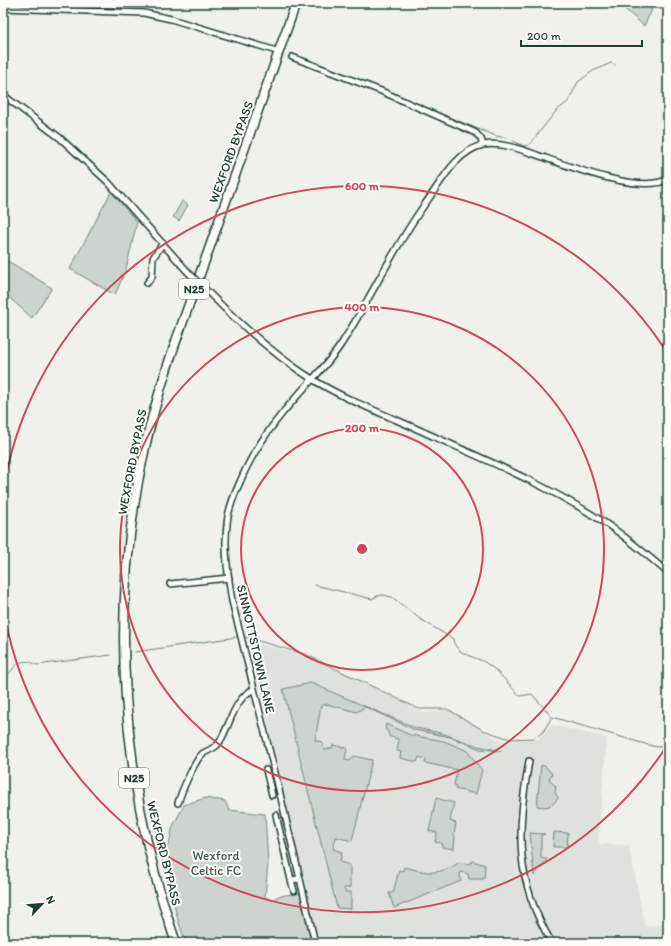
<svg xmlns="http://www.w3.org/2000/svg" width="671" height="946" font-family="Itim,sans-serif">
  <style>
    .built { fill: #dfe2dc }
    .green { fill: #cdd3cd; stroke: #768880 }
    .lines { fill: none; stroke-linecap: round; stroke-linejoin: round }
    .stream { stroke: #6c8077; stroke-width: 1 }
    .minor-casing { stroke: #1f3d34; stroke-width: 8 }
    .highway-casing { stroke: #1f3d34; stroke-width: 11 }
    .minor { stroke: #fdfcf7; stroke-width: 5 }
    .highway { stroke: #fdfcf7; stroke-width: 8 }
    .minor-bridge-casing { stroke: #1f3d34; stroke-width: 8; stroke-linecap: butt }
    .minor-bridge { stroke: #fdfcf7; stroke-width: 5 }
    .ring { fill: none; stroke: #d1495b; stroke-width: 2 }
    .labels { text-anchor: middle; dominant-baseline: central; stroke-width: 4; stroke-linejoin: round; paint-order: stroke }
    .shield { fill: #fdfcf7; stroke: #62766e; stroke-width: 1 }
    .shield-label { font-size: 12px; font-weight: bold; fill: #1f3d34 }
    .street-label { font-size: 13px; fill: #1f3d34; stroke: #fdfcf7 }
    .park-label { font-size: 13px; fill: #425b53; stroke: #fdfcf7 }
    .centre { fill: #d1495b; stroke: #fdfcf7; stroke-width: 2 }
    .ring-label { font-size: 12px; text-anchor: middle; font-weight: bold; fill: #d1495b; stroke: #fdfcf7; stroke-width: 4; stroke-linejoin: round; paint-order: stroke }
  </style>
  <rect width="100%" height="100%" fill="#f0f1eb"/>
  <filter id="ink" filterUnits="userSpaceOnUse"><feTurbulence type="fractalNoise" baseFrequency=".025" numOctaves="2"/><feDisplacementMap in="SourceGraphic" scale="8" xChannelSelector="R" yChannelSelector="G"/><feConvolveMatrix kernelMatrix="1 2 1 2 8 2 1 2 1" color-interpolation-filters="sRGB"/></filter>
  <g filter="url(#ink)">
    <path class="built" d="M249,641L314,658L424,713L452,710L500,741L537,739L553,725L607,738L598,844L629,845L645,927L662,924L665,943H318Z"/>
    <path class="green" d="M618,3H645L652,10L644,26Z
      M111,192L137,222L126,269L115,295L70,269Z
      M182,201L188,205L179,221L173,217Z
      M3,258L52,288L32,318L3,292Z
      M311,683L416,728L441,733L478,746L502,751L480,749L450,737L415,730L365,707L357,712L326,704L321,706L315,740L322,742L324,750L332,748L333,745L347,748L345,760L350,761L354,756L372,760L352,841L336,837L333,849L342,852L340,862L350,865V888H344L345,892H351V909L337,908L283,689Z
      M386,724L410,735L444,741L461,748L467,751L482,770L476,794L455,789L456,786L454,785L457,770L425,763L426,759L419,757L417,762L400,758L401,752L397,751L399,740L389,736L388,732L385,728Z
      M541,765L546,767L552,774L549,778L551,782L556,786L555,792L558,798C552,807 546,808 537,806Z
      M205,798L225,801L229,810L265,814L268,863L265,897L271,900L279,896L300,893L312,941L301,943H186L178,920L160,849L166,847L169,844L173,826L184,805Z
      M436,798L454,803L450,821L456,823L454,835L455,836L454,849L442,847L441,843L435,842L437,833L429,831Z
      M554,832L568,833L567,847H553Z
      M530,833L545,834L541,835V858L547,859L534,876Z
      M473,861L485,865L484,879H469L468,874L463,872L460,873L461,881L394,908L389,893H393L399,870L403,871L404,867C428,873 439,876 460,862L469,864Z"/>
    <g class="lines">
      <path class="stream" d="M456,120L496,136L507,138
        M513,141L524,146L529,145L557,110L568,102L578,82L593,71L611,63L615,65
        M315,585L372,599L377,596L383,595L392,597L420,619L453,639C455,655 475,656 486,663C500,672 509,685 520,696L532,694L551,716
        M245,637L307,655L419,709H447L483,730L510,739L534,738L543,732L552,717L652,746L668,748
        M135,652L237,637
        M3,675H8C17,663 22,657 37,665L111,655"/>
      <defs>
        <path id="minor" d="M3,8L144,13L171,19L280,52
          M292,57L381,91L476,133L481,139L483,145
          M3,95L60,138L108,182L187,271
          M147,283L152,277L153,258L163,243
          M212,296C243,327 275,356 312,379C344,399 381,413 415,428C478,457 544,483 602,521C626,536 647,555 668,573
          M170,584L229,578
          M529,761C517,831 514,880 552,943
          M266,770L272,795
          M178,803C182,790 193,765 201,755C206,750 214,750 219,743C230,726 234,698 254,689
          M276,815L291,880L299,879
          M291,880L294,891
          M315,943L277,781L232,601C228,576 224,550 227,524C228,510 234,495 240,482C253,450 275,420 299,394C314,377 330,362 342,343C371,298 393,248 425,204C440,184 456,151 483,145C501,142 520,149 537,155C566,165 641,195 668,179"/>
        <path id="highway" d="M176,943C121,784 108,612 145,447C160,380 185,316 208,252C237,169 267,86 296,3"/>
      </defs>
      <use href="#minor" class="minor-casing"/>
      <use href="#highway" class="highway-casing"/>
      <use href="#minor" class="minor"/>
      <use href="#highway" class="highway"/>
      <defs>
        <path id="minor-bridge" d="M187,271L212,296"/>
      </defs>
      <use href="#minor-bridge" class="minor-bridge-casing"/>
      <use href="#minor-bridge" class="minor-bridge"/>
    </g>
  </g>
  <g class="ring">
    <circle cx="362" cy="549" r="121"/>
    <circle cx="362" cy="549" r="242"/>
    <path d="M666 747A363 363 0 0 1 3 606M3 492A363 363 0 0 1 666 351"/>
  </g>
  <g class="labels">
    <g class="shield">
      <rect x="179" y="279" width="30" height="20" rx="3"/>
      <rect x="119" y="768" width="30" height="20" rx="3"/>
    </g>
    <g class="shield-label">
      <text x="194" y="289">N25</text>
      <text x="134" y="778">N25</text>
    </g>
    <g class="street-label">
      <text transform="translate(231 152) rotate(-70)">WEXFORD BYPASS</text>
      <text transform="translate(132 462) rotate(-79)">WEXFORD BYPASS</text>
      <text transform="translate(256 649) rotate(77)">SINNOTTSTOWN LANE</text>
      <text transform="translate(164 853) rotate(76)">WEXFORD BYPASS</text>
    </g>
    <g class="park-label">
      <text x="216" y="855">Wexford<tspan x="216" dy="15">Celtic FC</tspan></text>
    </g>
  </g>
  <circle cx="362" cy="549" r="6" class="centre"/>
  <g class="ring-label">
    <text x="362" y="190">600 m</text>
    <text x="362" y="311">400 m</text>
    <text x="362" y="432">200 m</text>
  </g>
  <rect width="671" height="946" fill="none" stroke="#fdfcf7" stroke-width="16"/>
  <rect x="8" y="8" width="655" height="930" fill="none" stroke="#1f3d34" stroke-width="1.5" filter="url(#ink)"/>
  <g transform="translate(42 904) rotate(64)" stroke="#fdfcf7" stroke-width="3" paint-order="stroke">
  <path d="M0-3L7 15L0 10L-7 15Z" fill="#1f3d34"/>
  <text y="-6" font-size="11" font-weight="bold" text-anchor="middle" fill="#1f3d34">N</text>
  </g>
  <path d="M521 40v6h121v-6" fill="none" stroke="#1f3d34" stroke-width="2"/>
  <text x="527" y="40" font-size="12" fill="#1f3d34" stroke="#fdfcf7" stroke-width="3" paint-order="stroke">200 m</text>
</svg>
